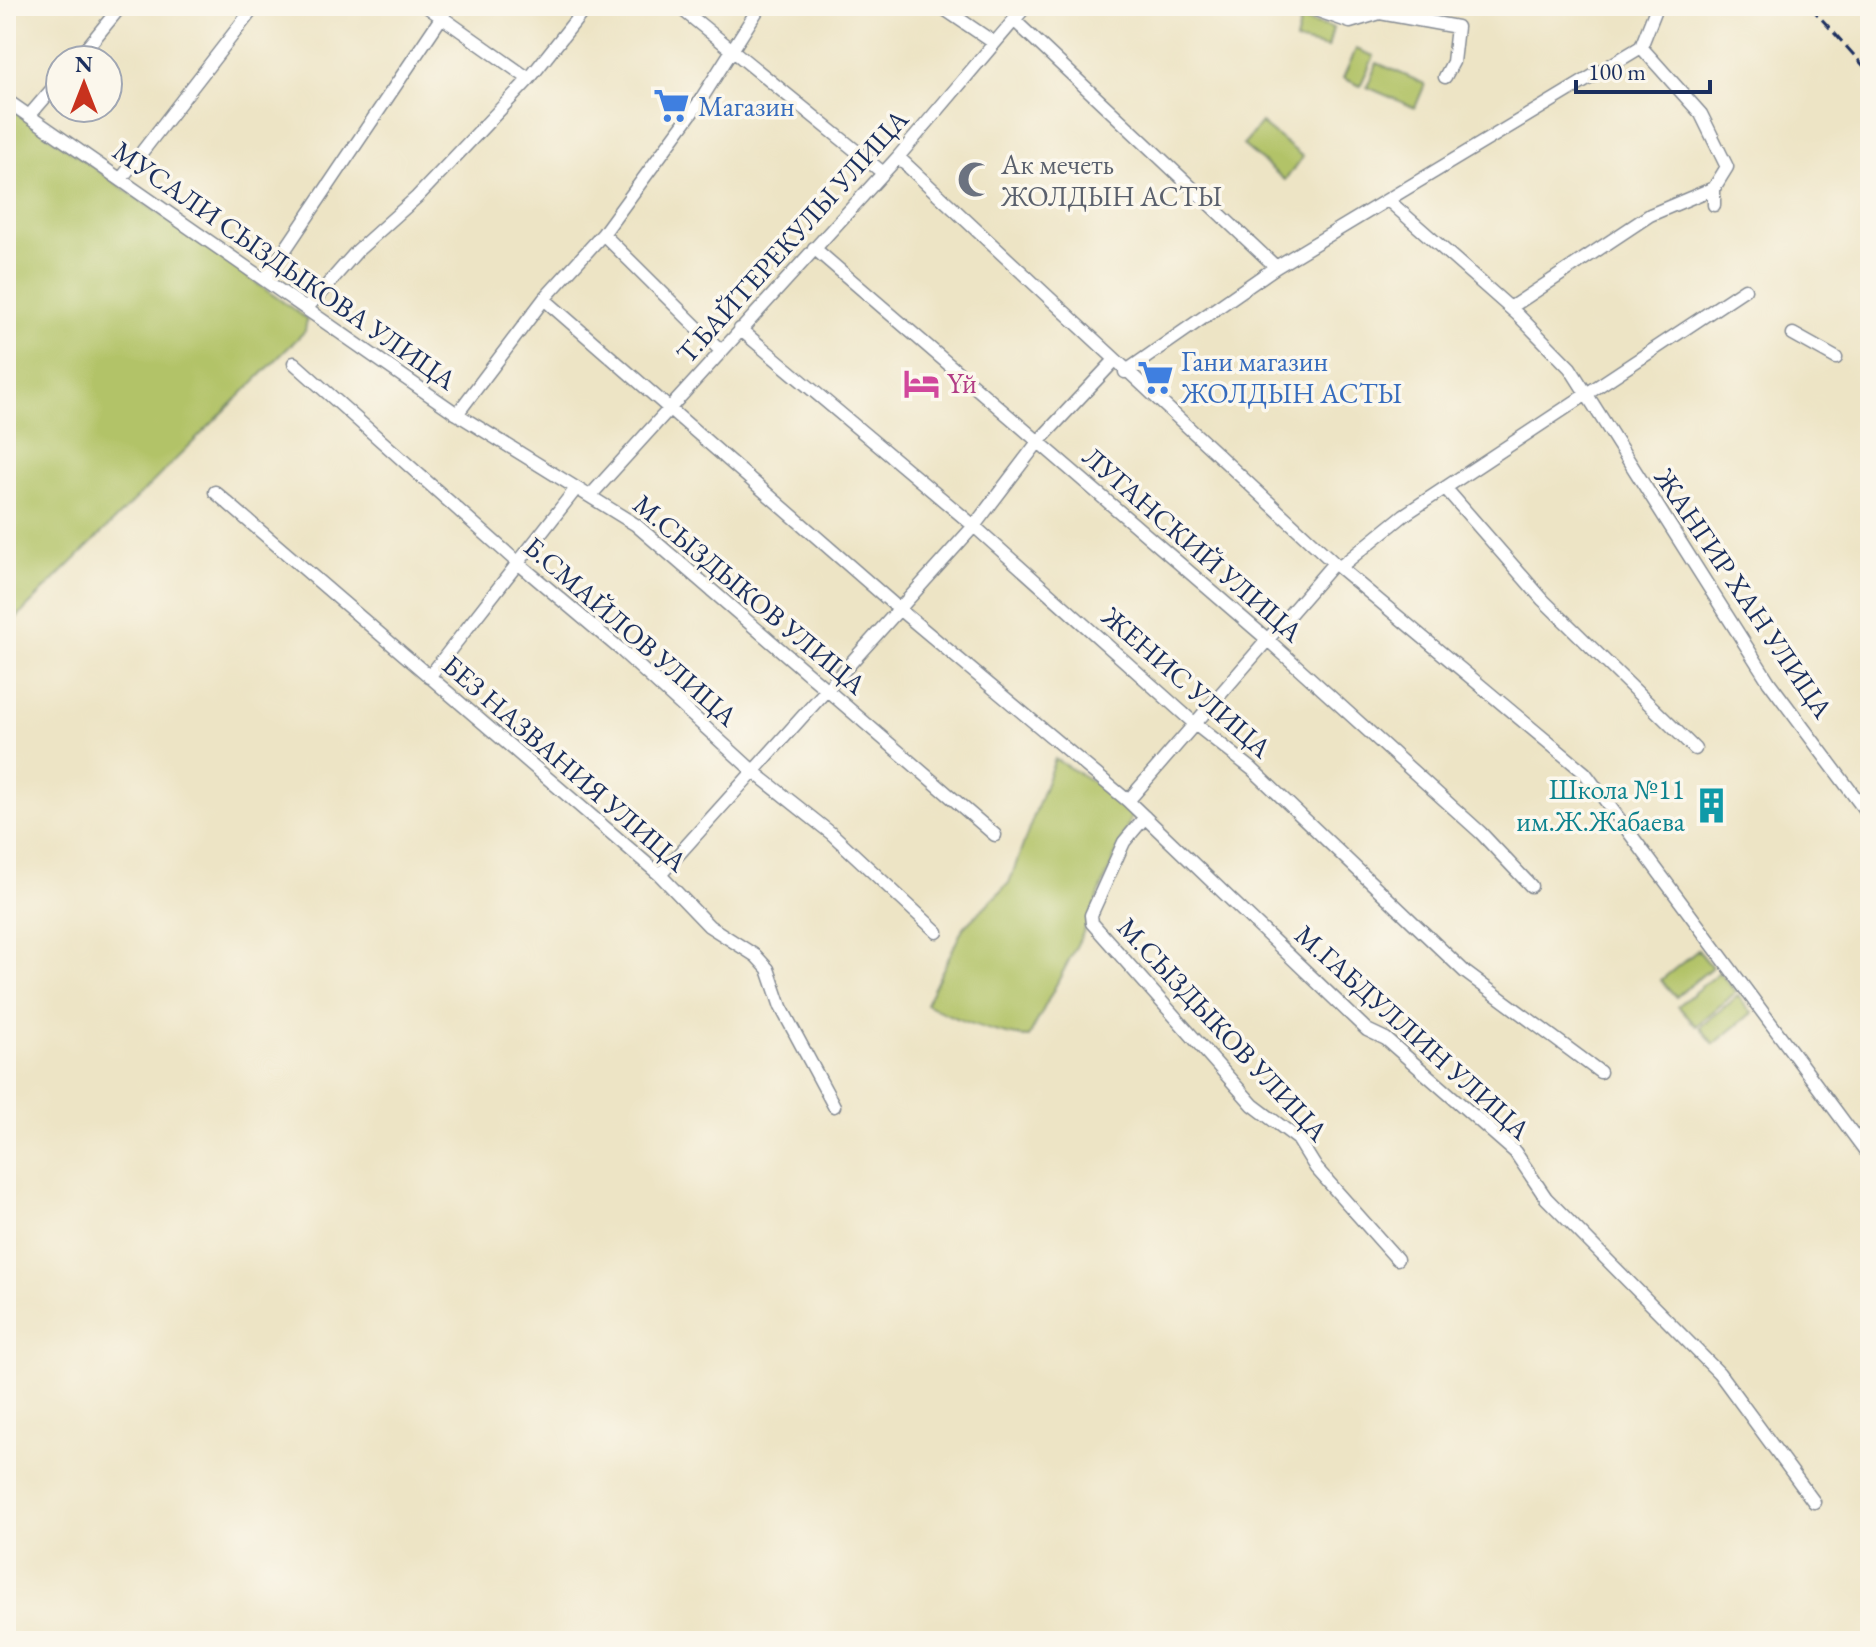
<svg xmlns="http://www.w3.org/2000/svg" width="1876" height="1647" font-family="'EB Garamond',serif">
  <style>
    .green { fill: #b2c367; stroke: #667962; stroke-width: 2 }
    .lines { fill: none; stroke-linecap: round; stroke-linejoin: round }
    .minor-casing { stroke: #848a92; stroke-width: 15 }
    .minor { stroke: #fff; stroke-width: 12 }
    .rail { stroke: #1b2f5e; stroke-width: 3; stroke-dasharray: 12 6; stroke-linecap: butt }
    .labels { text-anchor: middle; dominant-baseline: central; stroke-width: 7; stroke-linejoin: round; paint-order: stroke }
    .shop-label { font-size: 28px; fill: #366cbe; stroke: #fbf7ec; text-anchor: start }
    .worship-label { font-size: 28px; fill: #5b616d; stroke: #fbf7ec; text-anchor: start }
    .street-label { font-size: 28px; fill: #1b2f5e; stroke: #fbf7ec }
    .hotel-label { font-size: 28px; fill: #b23c85; stroke: #fbf7ec; text-anchor: start }
    .culture-label { font-size: 28px; fill: #0d838f; stroke: #fbf7ec; text-anchor: end }
  </style>
  <rect width="100%" height="100%" fill="#fbf7ec"/>
  <filter id="ink" filterUnits="userSpaceOnUse"><feTurbulence type="fractalNoise" baseFrequency=".0125" numOctaves="2"/><feDisplacementMap in="SourceGraphic" scale="16" xChannelSelector="R" yChannelSelector="G"/><feConvolveMatrix kernelMatrix="1 2 1 2 8 2 1 2 1" color-interpolation-filters="sRGB"/></filter>
  <filter id="wash" filterUnits="userSpaceOnUse"><feTurbulence type="fractalNoise" baseFrequency=".006" numOctaves="4" result="noise"/><feDisplacementMap in="SourceGraphic" scale="32" xChannelSelector="R" yChannelSelector="G"/><feGaussianBlur stdDeviation="1.8" result="paint"/><feColorMatrix in="noise" values="0 0 0 0 0 0 0 0 0 0 0 0 0 0 0 0 0 1.4 0 .05"/><feComposite in="paint" operator="in"/></filter>
  <g filter="url(#wash)">
    <rect width="100%" height="100%" fill="#ede4c5"/>
    <path class="green" d="M1301,20L1333,28L1328,48L1296,41Z
      M1356,49L1374,56L1360,86L1343,78Z
      M1377,63L1425,84L1415,108L1367,87Z
      M6,105L307,319L305,331L6,628Z
      M1261,123L1303,157L1285,180L1243,145Z
      M1055,759L1121,799L1134,811L1082,935L1029,1037C1003,1037 949,1017 926,1004L963,928L1009,883Z
      M1698,950L1712,967L1676,997L1661,980Z
      M1719,972L1736,992L1696,1026L1678,1006Z
      M1738,996L1752,1013L1714,1044L1700,1027Z"/>
  </g>
  <g filter="url(#ink)">
    <g class="lines">
      <defs>
        <path id="minor" d="M426,6L529,79
          M678,6L882,172
          M940,6L993,42
          M1304,6L1350,22L1380,13L1457,27L1453,62L1445,77
          M1014,20L1276,267
          M1641,47L1701,114L1727,167L1714,188V205
          M77,60L121,6
          M6,100L457,414L636,525L995,835
          M29,116L60,80
          M898,157L1334,563L1585,773L1870,1157
          M121,179L255,6
          M1389,201L1518,315L1570,368L1769,682L1870,817
          M603,234L721,351
          M814,248L1268,640L1481,833L1531,886
          M266,278L449,6
          M544,299L899,609L1128,801L1367,1030L1386,1039L1515,1152L1546,1198L1719,1373L1814,1502
          M307,308L357,251L417,197L529,79L587,6
          M1510,308L1650,215L1714,188
          M740,329L974,526L1195,724L1252,769L1465,972L1600,1072
          M1793,334L1836,358
          M294,363L518,563L621,650L754,772L832,834L937,932
          M1125,372L1276,267L1641,47L1656,9
          M457,414L544,299L603,234L698,104L760,6
          M1447,490L1543,600L1695,749
          M215,492L660,875L709,926L756,956L768,969L781,1007L834,1106
          M590,496L898,157L1026,6
          M1340,567L1404,515L1745,289
          M429,677L575,490
          M1128,801L1334,563
          M1145,817L1124,842L1091,915L1092,923L1253,1105L1298,1139L1316,1168L1397,1259
          M660,875L974,526L1038,442L1114,361"/>
      </defs>
      <use href="#minor" class="minor-casing"/>
      <use href="#minor" class="minor"/>
      <path class="rail" d="M1810,6L1870,73"/>
    </g>
  </g>
  <defs>
    <symbol id="supermarket-bare" viewBox="-9 -9 18 18"><path d="M-6-5.5h2.5l.6 2H6L4.5 2H-2.5L-4.4-4H-6ZM-1.5 3.2a1.3 1.3 0 1 0 .1 0ZM3 3.2a1.3 1.3 0 1 0 .1 0Z" fill="#3f7fe0" stroke="#fbf7ec" stroke-width="2.5" paint-order="stroke"/></symbol>
    <symbol id="mosque-bare" viewBox="-9 -9 18 18"><path d="M3.5-4.9A6 6 0 1 0 3.5 4.9A5 5 0 1 1 3.5-4.9Z" fill="#6b7280" stroke="#fbf7ec" stroke-width="2.5" paint-order="stroke"/></symbol>
    <symbol id="hotel-bare" viewBox="-9 -9 18 18"><path d="M-6-4.5h1.5V1H6V5H4.5V3h-9V5H-6ZM-4 0a1.8 1.8 0 1 1 3.6 0ZM.5 0V-2.5h3Q6-2.5 6 0Z" fill="#d1479c" stroke="#fbf7ec" stroke-width="2.5" paint-order="stroke"/></symbol>
    <symbol id="building-bare" viewBox="-9 -9 18 18"><path d="M-4-6H4V6H1V3H-1V6H-4ZM-2.5-4.3h1.7v1.8h-1.7ZM.8-4.3h1.7v1.8H.8ZM-2.5-1h1.7V.8h-1.7ZM.8-1h1.7V.8H.8Z" fill="#0f9aa8" stroke="#fbf7ec" stroke-width="2.5" paint-order="stroke"/></symbol>
  </defs>
  <g fill-rule="evenodd">
    <use href="#supermarket-bare" x="646" y="80" width="51" height="51"/>
    <use href="#mosque-bare" x="950" y="154" width="51" height="51"/>
    <use href="#supermarket-bare" x="1130" y="352" width="51" height="51"/>
    <use href="#hotel-bare" x="896" y="358" width="51" height="51"/>
    <use href="#building-bare" x="1686" y="780" width="51" height="51"/>
  </g>
  <g class="labels">
    <g class="shop-label">
      <text x="698" y="106">Магазин</text>
      <text x="1181" y="361">Гани магазин<tspan x="1181" dy="32">ЖОЛДЫН АСТЫ</tspan></text>
    </g>
    <g class="worship-label">
      <text x="1001" y="164">Ак мечеть<tspan x="1001" dy="32">ЖОЛДЫН АСТЫ</tspan></text>
    </g>
    <g class="street-label">
      <text transform="translate(792 236) rotate(-48)">Т.БАЙТЕРЕКУЛЫ УЛИЦА</text>
      <text transform="translate(285 265) rotate(35)">МУСАЛИ СЫЗДЫКОВА УЛИЦА</text>
      <text transform="translate(1193 544) rotate(41)">ЛУГАНСКИЙ УЛИЦА</text>
      <text transform="translate(1744 593) rotate(56)">ЖАНГИР ХАН УЛИЦА</text>
      <text transform="translate(750 594) rotate(40)">М.СЫЗДЫКОВ УЛИЦА</text>
      <text transform="translate(631 631) rotate(41)">Б.СМАЙЛОВ УЛИЦА</text>
      <text transform="translate(1187 682) rotate(41)">ЖЕНИС УЛИЦА</text>
      <text transform="translate(565 763) rotate(41)">БЕЗ НАЗВАНИЯ УЛИЦА</text>
      <text transform="translate(1223 1029) rotate(47)">М.СЫЗДЫКОВ УЛИЦА</text>
      <text transform="translate(1413 1032) rotate(42)">М.ГАБДУЛЛИН УЛИЦА</text>
    </g>
    <g class="hotel-label">
      <text x="947" y="383">Үй</text>
    </g>
    <g class="culture-label">
      <text x="1685" y="789">Школа №11<tspan x="1685" dy="32">им.Ж.Жабаева</tspan></text>
    </g>
  </g>
  <rect width="1876" height="1647" fill="none" stroke="#fbf7ec" stroke-width="32"/>
  <g transform="translate(84 84)"><circle r="38" fill="#fbf7ec" stroke="#a1a7b3" stroke-width="2"/>
  <path d="M0-6L14 30L0 20L-14 30Z" fill="#c8321e"/>
  <text y="-12" font-size="22" font-weight="bold" text-anchor="middle" fill="#1b2f5e">N</text>
  </g>
  <path d="M1576 80v12h134v-12" fill="none" stroke="#1b2f5e" stroke-width="4"/>
  <text x="1588" y="80" font-size="24" fill="#1b2f5e" stroke="#fbf7ec" stroke-width="6" paint-order="stroke">100 m</text>
</svg>
